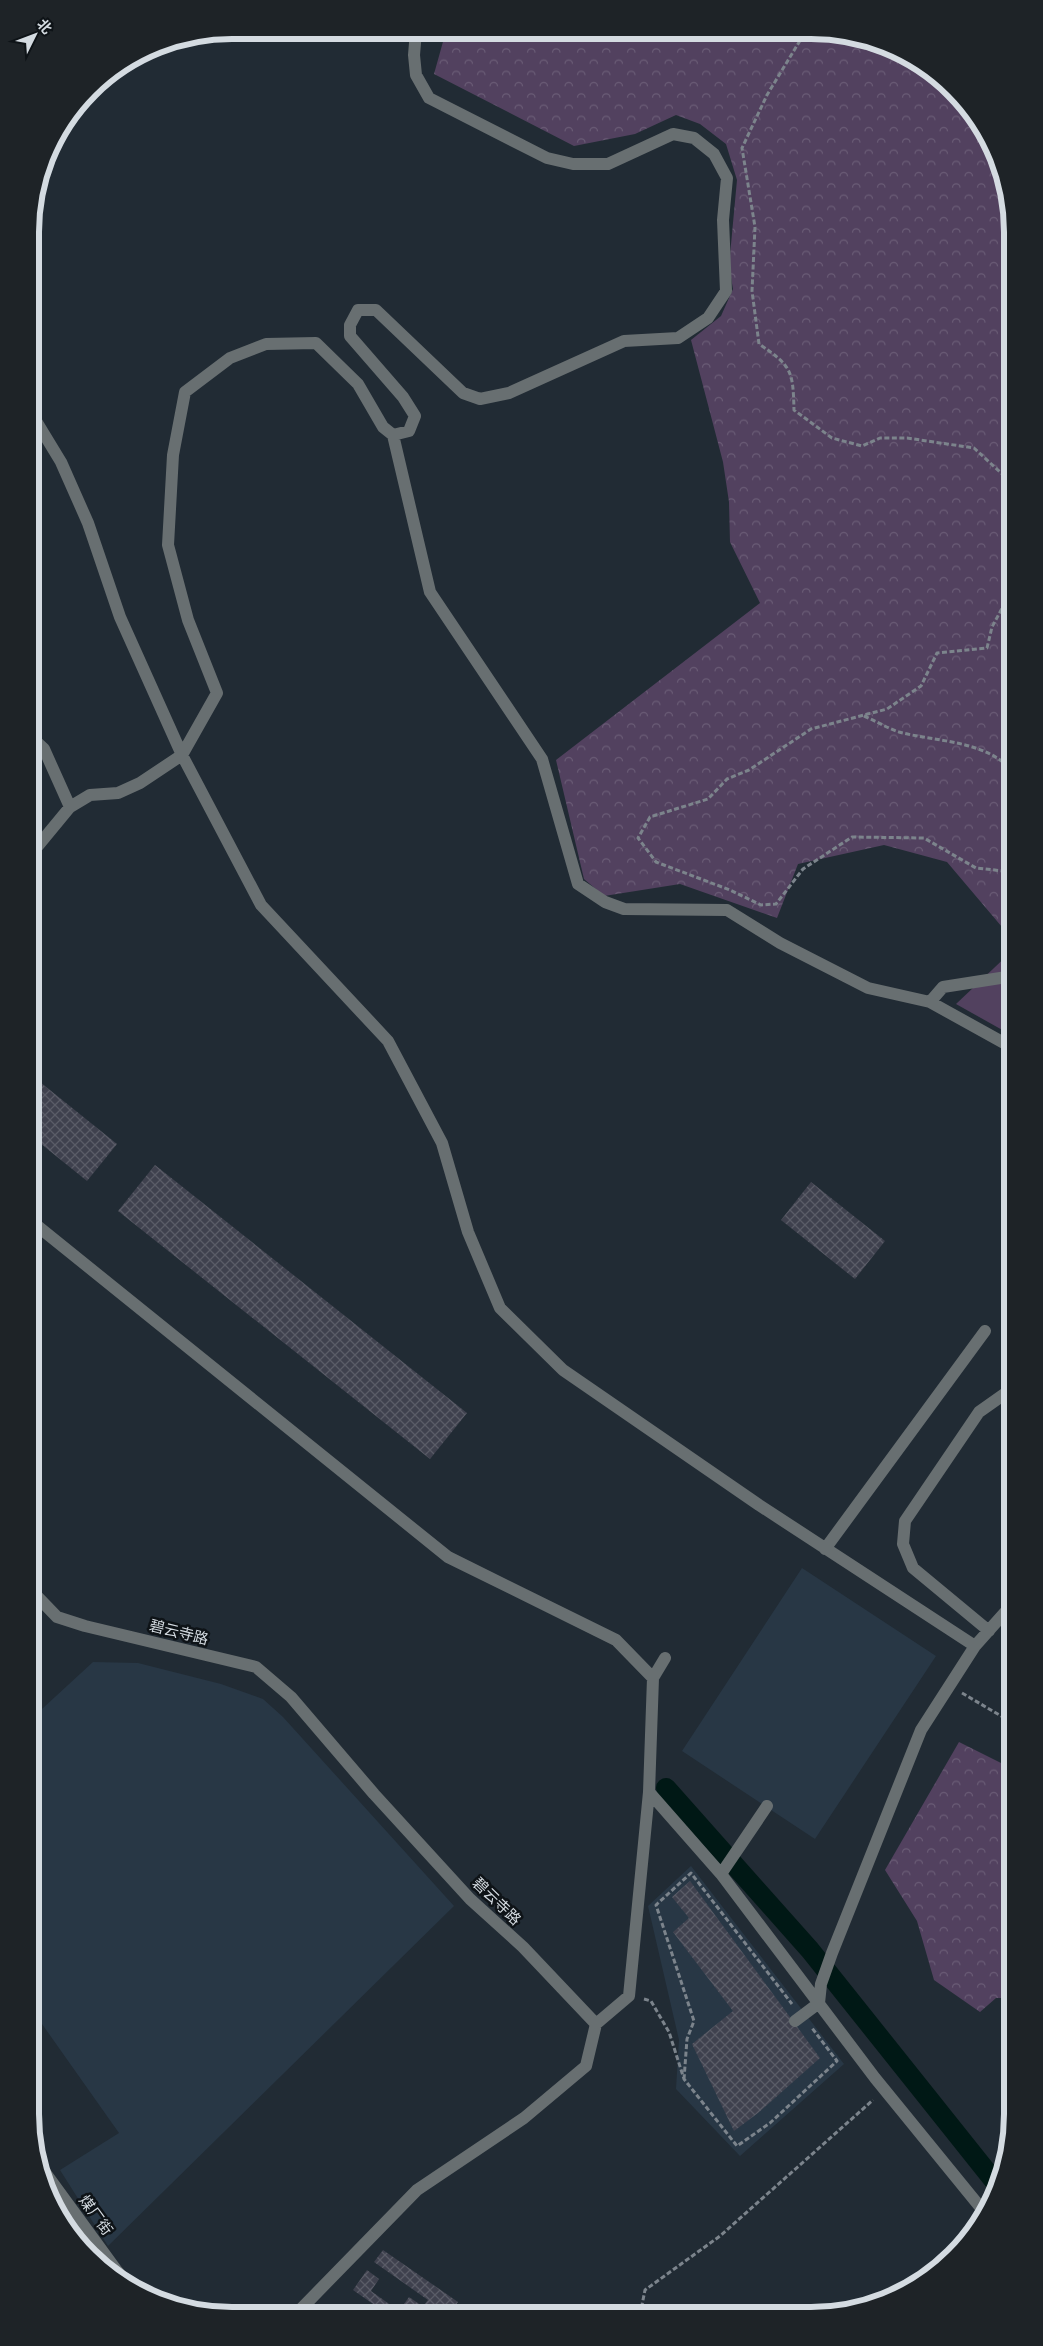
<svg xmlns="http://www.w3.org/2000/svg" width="1043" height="2346" font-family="'Titillium Web','Noto Sans SC',sans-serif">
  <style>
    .built { fill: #283745 }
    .forest { fill: url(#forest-crowns) }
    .garden { fill: #52415f }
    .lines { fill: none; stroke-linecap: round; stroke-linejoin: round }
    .canal { stroke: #001815; stroke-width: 20 }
    .building { fill: url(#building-cross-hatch) }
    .path { stroke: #7c848c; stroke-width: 3; stroke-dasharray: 5 2.5; stroke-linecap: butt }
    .minor { stroke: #686f71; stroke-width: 12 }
    .labels { text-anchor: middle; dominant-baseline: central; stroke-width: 5; stroke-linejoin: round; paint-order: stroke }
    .street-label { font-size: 15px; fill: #d4dbe1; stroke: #0e1317 }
    .rim { fill: none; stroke: #d4dbe1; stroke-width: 6 }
  </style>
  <defs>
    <pattern id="forest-crowns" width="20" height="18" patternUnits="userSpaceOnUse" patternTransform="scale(1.25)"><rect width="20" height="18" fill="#52415f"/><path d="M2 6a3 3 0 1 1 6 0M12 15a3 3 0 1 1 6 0" fill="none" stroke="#6a5c76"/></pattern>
    <pattern id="building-cross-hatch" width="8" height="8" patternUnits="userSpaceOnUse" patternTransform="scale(1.25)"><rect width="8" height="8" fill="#3f414e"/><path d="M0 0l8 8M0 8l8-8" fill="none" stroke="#5a5c67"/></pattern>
  </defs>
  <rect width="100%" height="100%" fill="#212b34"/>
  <path class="built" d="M802,1568L936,1656L815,1839L682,1751Z
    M93,1662L138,1663L221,1684L263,1699L283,1717L454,1906L108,2246L60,2170L119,2133L30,2007V1720Z
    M691,1866L844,2064L740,2156L676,2089L679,2040L648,1906Z"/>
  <path class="forest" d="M446,31L850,34L901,51L944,80L986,131L1006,179L1013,232V940L947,862L884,845L798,864L777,918L680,884L604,896L584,879L556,760L760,603L730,542L729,502L723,462L691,340L721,316L733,289L729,266L737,180L726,144L700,124L676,115L635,134L574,146L434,74Z
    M959,1742L1001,1763L1013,1755V1998H996L980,2012L934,1980L917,1921L885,1870Z"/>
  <path class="garden" d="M1013,950V1036L956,1004Z"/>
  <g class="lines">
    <path class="canal" d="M666,1788L810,1950L999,2187"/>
  </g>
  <path class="building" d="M30,1074L117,1144L87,1181L30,1135Z
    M155,1165L467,1413L430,1459L118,1211Z
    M811,1182L885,1241L855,1279L781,1220Z
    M690,1881L820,2058L758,2113L734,2131L692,2044L733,2011L673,1932L689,1918L672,1897Z
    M383,2250L458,2302L450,2314H436L424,2305L428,2300L374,2262Z
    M367,2270L379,2279L371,2291L399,2311L409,2297L425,2308L422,2314L386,2313L353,2290Z
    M461,2306L472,2314H456Z"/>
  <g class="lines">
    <path class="path" d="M804,34L767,95L742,148L755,227L752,291L759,344C792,366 793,371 794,410L832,438L862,446L880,438H907L974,448L1013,484
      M826,34L846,42L923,66
      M864,716C876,721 887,728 899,732C936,742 987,740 1013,772
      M1013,872L976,868L924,838L852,837L803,869L776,904L761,905L730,890L656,862L638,838L650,817L708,799L727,779L749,770L811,729L887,709L921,686L937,653L987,648L992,627L1013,588
      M962,1693L1013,1723
      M644,1999L651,2001L669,2032L684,2079L737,2146L770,2123L837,2061L812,2028
      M684,2079L687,2039L694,2021L656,1905L691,1873L792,2004
      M640,2315L645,2290L720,2236L873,2100"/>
    <path class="minor" d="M30,411L61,462L88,523L120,617L182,755L261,905L388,1041L442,1143L468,1232L500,1308L563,1370L759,1505L975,1646
      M393,435L430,592L542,759L578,884L605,902L624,909L727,910L780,943L868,988L930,1002L1013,1048
      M30,736L44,749L70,807
      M30,844L37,847L70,807L90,795L118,793L140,783L182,755L217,693L188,620L168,545L173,455L185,392L230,358L266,344L316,343L358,384L383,427L393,435L409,431L415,416L403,397L350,336V325L358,310H376L463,393L480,399L509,393L624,341L678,338L708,318L726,291L723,220L727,178L714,154L694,138L673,134L608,164H573L547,158L429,98L416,75L414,55L416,31
      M930,1002L943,987L1013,976
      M30,1220L448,1557L616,1640L653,1678L649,1792L721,1874L875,2078L985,2213
      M825,1549L985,1331
      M30,1589L57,1617L85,1626L256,1667L291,1697L374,1794L470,1899L523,1947L596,2024L586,2066L524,2118L417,2190L297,2313
      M989,1631L913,1568L903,1544L905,1521L979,1412L1013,1388
      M653,1678L665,1658
      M721,1874L767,1806
      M795,2021L819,2003L821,1984L832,1953L921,1730L975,1646L1008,1609
      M596,2024L629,1996L649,1792
      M36,2160L117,2271L131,2287"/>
  </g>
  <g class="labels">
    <g class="street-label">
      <text transform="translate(179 1632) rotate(14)">碧云寺路</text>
      <text transform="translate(497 1901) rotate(44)">碧云寺路</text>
      <text transform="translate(96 2215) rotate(54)">煤厂街</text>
    </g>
  </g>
  <path d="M0 0H1043V2346H0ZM232 39H811A193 193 0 0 1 1004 232V2114A193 193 0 0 1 811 2307H232A193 193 0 0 1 39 2114V232A193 193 0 0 1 232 39Z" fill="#1e2327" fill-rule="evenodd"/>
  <path class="rim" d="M232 39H811A193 193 0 0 1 1004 232V2114A193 193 0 0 1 811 2307H232A193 193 0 0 1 39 2114V232A193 193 0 0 1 232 39Z"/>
  <g transform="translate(35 35) rotate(48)" stroke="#0e1317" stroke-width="4" paint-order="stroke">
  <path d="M0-4L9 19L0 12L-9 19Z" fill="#d4dbe1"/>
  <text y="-8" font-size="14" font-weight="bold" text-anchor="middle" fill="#d4dbe1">北</text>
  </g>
</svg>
